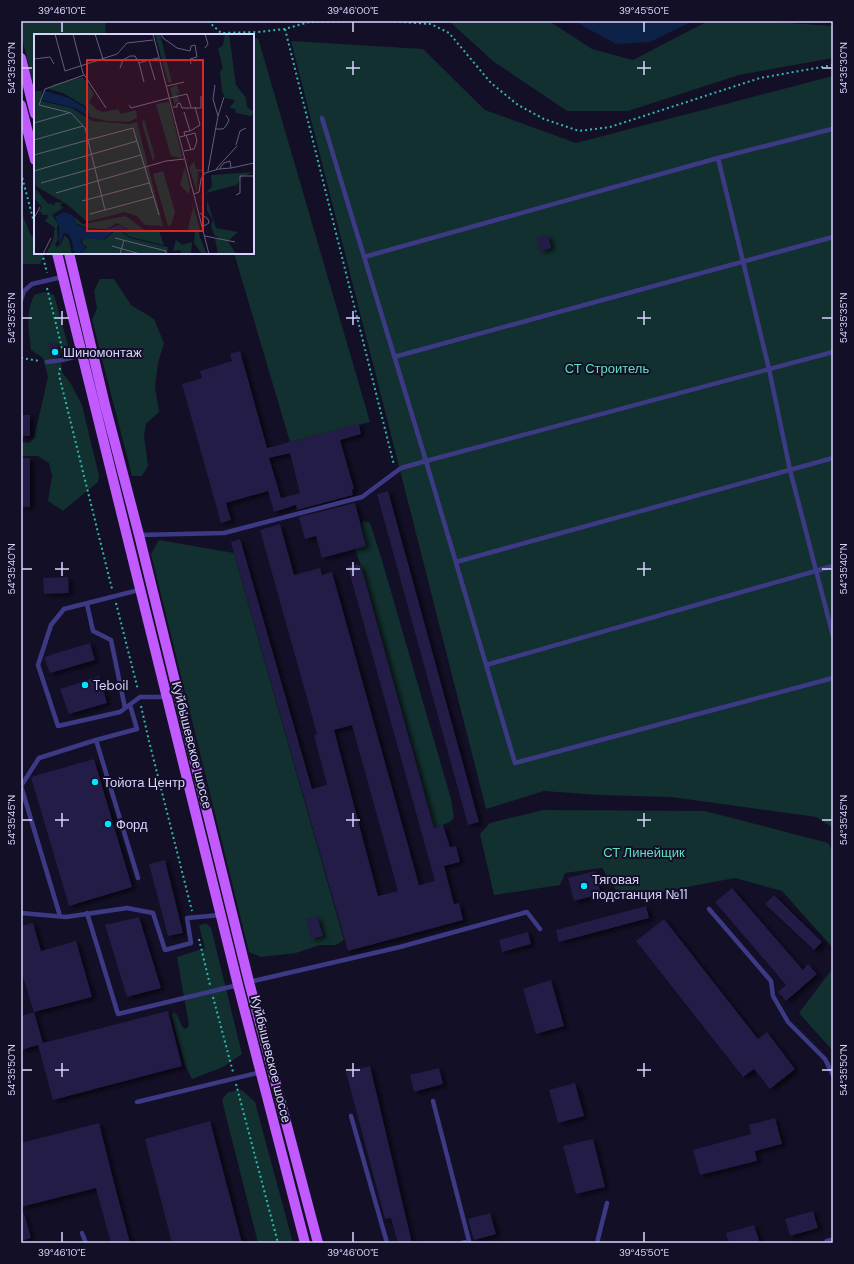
<svg xmlns="http://www.w3.org/2000/svg" width="854" height="1264" font-family="'DM Sans',sans-serif">
  <style>
    .green { fill: #12302f }
    .water { fill: #0c2248 }
    .building { fill: #241b47; fill-rule: evenodd; filter: url(#shadow) }
    .lines { fill: none; stroke-linecap: round; stroke-linejoin: round }
    .path { stroke: #2fb8b0; stroke-width: 2; stroke-dasharray: 2 3; stroke-linecap: butt }
    .service { stroke: #3d3a85; stroke-width: 4.5 }
    .minor { stroke: #3d3a85; stroke-width: 9 }
    .primary { stroke: #c25bff; stroke-width: 10 }
    .ticks { fill: none; stroke: #d9d4ff; stroke-width: 1.5 }
    .poi-dot { fill: #00e5ff; stroke: #130f26; stroke-width: 1.5 }
    .labels { text-anchor: middle; dominant-baseline: central; stroke-width: 4; stroke-linejoin: round; paint-order: stroke }
    .poi-label { font-size: 13px; fill: #d9d4ff; stroke: #130f26; text-anchor: start }
    .park-label { font-size: 13px; fill: #5fe0c0; stroke: #130f26 }
    .street-label { font-size: 13px; fill: #d9d4ff; stroke: #130f26 }
    .inset-road { fill: none; stroke: #625e7d; stroke-width: 1 }
    .view { fill: #d62828; fill-opacity: 0.15; stroke: #d62828; stroke-width: 2 }
    .inset-edge { fill: none; stroke: #d9d4ff; stroke-width: 2 }
    .neatline { fill: none; stroke: #d9d4ff; stroke-width: 1.5 }
    .ticks-label { font-size: 10px; text-anchor: middle; fill: #d9d4ff }
  </style>
  <defs>
    <filter id="shadow"><feDropShadow dx="4" dy="2.5" stdDeviation="2" flood-color="#0009"/></filter>
  </defs>
  <rect width="100%" height="100%" fill="#130f26"/>
  <path class="green" d="M21,21H106L105,35H35V91L21,34Z
    M449,21H549L592,49L633,60L708,21H757L833,26V58L739,75L628,111H567L493,61Z
    M258,38L370,422L290,442L234,253H253V39Z
    M291,41L423,49L485,110L576,143L833,76V828L816,817L671,797L598,795L544,791L486,809Z
    M21,211L31,236H35V253H43L44,256L40,264H23L21,261Z
    M100,279H114L131,305L154,319L164,343L158,363L155,387L159,412L146,424L144,435L148,466L142,476H132L92,320L97,308L94,291Z
    M44,292L54,295L68,345L61,357L62,372L71,384L82,405L99,476L98,482L63,511L48,501L52,476L49,463L38,456H21V442L29,443L34,438L48,377L43,358L31,350C29,329 25,315 34,295Z
    M364,521L370,523L381,557L451,799L454,818L448,823L434,828L361,566L355,549L366,546L361,523Z
    M159,540L234,553L344,940L336,945H320L296,953L261,957L249,952L151,554Z
    M543,810L705,811L828,843L833,852V948L782,891L735,878L622,899L602,868L565,873L560,885L494,895L480,834L490,823Z
    M206,923L211,928L242,1054L223,1067L192,1079L185,1065L171,1015L174,1012L177,1015L183,1028L186,1029L189,1025L177,957L205,948L199,926Z
    M833,968V1051L799,1013Z
    M242,1090L255,1102L293,1243H258L222,1100L228,1092Z"/>
  <path class="water" d="M574,21H693L650,42L616,44Z"/>
  <path class="building" d="M548,235L551,248L540,251L537,237Z
    M56,342L60,356L51,358L48,344Z
    M240,351L267,448L359,424L361,434L340,440L354,489L352,490L353,495L297,510L296,505L274,512L268,491L226,503L231,520L221,523L182,384L202,378L200,371L232,361L230,354ZM290,453L300,493L281,498L269,458Z
    M21,415H30V436H21Z
    M21,458H30V507H21Z
    M388,491L479,822L468,825L377,494Z
    M355,503L366,546L322,558L316,536L305,539L299,517Z
    M280,524L294,575L320,568L322,575L332,572L419,885L435,881L348,567L359,564L360,567L361,566L434,828L443,825L450,847L456,846L460,862L444,866L454,904L459,903L463,920L348,951L231,542L240,539L243,549L312,789L327,785L314,735L317,734L260,530ZM352,725L398,891L378,896L334,730Z
    M68,577L69,593L44,594L43,578Z
    M90,643L95,660L50,673L44,657Z
    M99,676L107,703L69,714L60,689Z
    M94,759L132,887L69,906L31,777Z
    M165,860L183,933L168,936L149,864Z
    M595,871L601,894L574,901L568,878Z
    M732,888L803,970L808,964L817,974L786,1001L778,992L786,985L715,902Z
    M774,895L822,942L814,950L765,904Z
    M646,906L649,918L559,942L556,930Z
    M317,916L323,936L311,939L306,919Z
    M139,917L161,988L127,997L105,925Z
    M664,919L758,1039L767,1032L795,1069L770,1089L754,1069L743,1077L636,941Z
    M33,923L41,951L76,941L92,997L34,1012L21,971V926Z
    M528,932L531,944L502,952L499,940Z
    M551,980L564,1026L536,1034L523,989Z
    M168,1011L182,1066L53,1100L38,1045L21,1050V1016L34,1012L43,1043Z
    M370,1066L412,1243H398L391,1218L385,1219L346,1072Z
    M439,1068L443,1084L414,1092L410,1075Z
    M575,1083L584,1116L558,1123L549,1090Z
    M775,1118L782,1144L755,1151L757,1161L700,1175L693,1150L751,1134L749,1125Z
    M210,1121L242,1243H172L145,1139Z
    M99,1123L114,1183L130,1243H111L96,1188L21,1207V1143Z
    M593,1139L605,1187L576,1194L563,1146Z
    M813,1211L818,1228L790,1236L785,1219Z
    M21,1213H24L31,1238L21,1241Z
    M490,1213L496,1234L474,1240L468,1219Z
    M754,1225L760,1243H729L726,1233Z"/>
  <g class="lines">
    <path class="path" d="M208,21L221,33L258,32L285,29L309,22L370,21
      M389,21L431,24L449,33L491,83L518,105L544,119L579,131L610,127L760,78L833,65
      M285,29L394,465
      M21,173L35,226
      M42,253L47,273
      M47,288L63,352
      M21,358L40,361
      M60,368L59,375L112,589
      M116,603L138,690
      M141,706L149,741L192,911
      M199,939L210,985
      M213,997L233,1072
      M236,1084L278,1243"/>
    <path class="service" d="M322,118L426,461L515,763L833,678
      M718,158L769,369L790,470L833,636
      M364,257L718,158L832,129
      M21,300L24,291L32,284L62,277
      M394,357L833,237
      M47,362L62,360L82,355
      M139,535L224,533L362,497L401,468L426,461L833,352
      M456,562L833,458
      M139,590L64,609L51,625L38,665L58,726L120,712L140,697H167
      M87,604L93,631L111,640L125,708
      M486,665L833,566
      M130,705L137,729L96,740L138,878
      M709,909L771,981L773,996L788,1022L825,1059L833,1075
      M21,913L66,917L127,908L153,913L165,950L191,943L187,918L220,915
      M87,913L118,1014L238,985
      M60,916L21,786L39,758L96,740
      M249,982L400,947L527,912L540,929
      M433,1101L469,1241L462,1243
      M137,1102L261,1072
      M351,1116L387,1243
      M82,1233L86,1243
      M597,1243L607,1203"/>
    <path class="minor" d="M828,1243L833,1242"/>
    <path class="primary" d="M21,58L35,114
      M21,105L35,160
      M57,253L238,985L305,1243
      M69,253L105,405L139,535L249,982L318,1243"/>
  </g>
  <path class="ticks" d="M62,22V32M353,22V32M644,22V32M353,61V75M644,61V75M22,68H32M346,68H360M637,68H651M822,68H832M62,311V325M353,311V325M644,311V325M22,318H32M55,318H69M346,318H360M637,318H651M822,318H832M62,562V576M353,562V576M644,562V576M22,569H32M55,569H69M346,569H360M637,569H651M822,569H832M62,813V827M353,813V827M644,813V827M22,820H32M55,820H69M346,820H360M637,820H651M822,820H832M62,1063V1077M353,1063V1077M644,1063V1077M22,1070H32M55,1070H69M346,1070H360M637,1070H651M822,1070H832M62,1232V1242M353,1232V1242M644,1232V1242"/>
  <g class="poi-dot">
    <circle cx="55" cy="352" r="4"/>
    <circle cx="85" cy="685" r="4"/>
    <circle cx="95" cy="782" r="4"/>
    <circle cx="108" cy="824" r="4"/>
    <circle cx="584" cy="886" r="4"/>
  </g>
  <g class="labels">
    <g class="poi-label">
      <text x="63" y="352">Шиномонтаж</text>
      <text x="93" y="685">Teboil</text>
      <text x="103" y="782">Тойота Центр</text>
      <text x="116" y="824">Форд</text>
      <text x="592" y="879">Тяговая<tspan x="592" dy="15">подстанция №11</tspan></text>
    </g>
    <g class="park-label">
      <text x="607" y="368">СТ Строитель</text>
      <text x="644" y="852">СТ Линейщик</text>
    </g>
    <g class="street-label">
      <text transform="translate(192 745) rotate(76)">Куйбышевское шоссе</text>
      <text transform="translate(271 1059) rotate(76)">Куйбышевское шоссе</text>
    </g>
  </g>
  <g transform="translate(34 34)">
    <rect width="220" height="220" fill="#130f26"/>
    <path d="M121,0H126L138,49L134,48ZM191,0H195L202,51L212,64L213,73L220,78L217,82L202,79L201,75L196,74L201,66L191,64L188,57L186,38L189,34L184,15L189,11ZM49,43L60,60L55,68L63,76L69,78L84,75L87,80L102,76L103,84L95,88L73,87L56,83L51,72L29,59L14,55L21,50ZM143,51L146,60L143,58L145,68L141,69V72L136,54ZM0,57H8L7,67L38,74L58,87L95,90L103,88L129,192L111,191L103,182L91,178L53,188L34,171L0,151ZM135,68L148,122L147,124L137,122L122,70ZM110,85L121,123L119,127L108,89ZM160,128L162,135L172,136L164,138L163,158L155,133ZM151,133L156,154L155,160L146,151ZM129,137L141,178L137,191L134,192L119,140ZM220,138L208,143L203,151L172,159L178,152L177,141ZM0,153L14,170L18,169L19,172L22,168L29,169L26,171L29,174L18,181L25,191L23,192L24,206L21,210L23,213L26,211L31,201L35,206L38,220H12L19,206L21,194L10,186L13,185L14,181H9L6,177L3,179L8,173L0,164ZM157,165L166,195L165,201L172,218L168,220L160,209L161,198L154,195L159,174ZM173,166L182,194L204,198L194,207L202,220H184L181,205H184V203L180,201L177,192L179,186L173,176ZM39,182L49,190L92,182L110,196L125,197L130,211L96,203L88,196H96L83,189L72,195L53,194L42,189ZM82,196L87,197L96,204L134,213L133,220H47L53,213L48,210L49,204L70,206ZM142,206L148,211L158,208L157,220H146L147,216L139,217Z" fill="#12302f"/>
    <path d="M11,57L35,64L50,73L55,83L41,74L8,66ZM30,178L38,181L42,190L53,195L71,196L85,191L94,196L81,195L69,206L48,204L47,210L52,214L46,220H40L38,207L34,200L30,199L25,211V191L21,183Z" fill="#0c2248"/>
    <path class="inset-road" d="M21,0L31,37L83,20L93,9L119,6M39,0L49,39L72,74M61,0L69,25M119,0L175,220M127,0L129,4L143,14L156,17L157,12L161,11L163,23L156,25L157,30M171,14L174,10L171,0M0,25L16,23L20,30M86,34L89,26L96,22H101L105,29M50,41L11,55L5,71L37,79L51,94L54,106L99,94L125,181M121,46L115,26L124,24M110,48L105,29L115,26M133,52L150,48M136,64L153,60L157,73M95,71L97,74L135,64M139,73H143V70L146,69L148,74H167V62M150,78L156,97L150,98L151,102M184,82L190,63M0,89L35,79M181,95H189L192,92L195,86L192,81M156,97L166,91L161,73M152,101L157,116M146,103L161,99L163,107L160,115L150,117M0,106L49,92M202,111L206,97L212,94M0,121L54,106L71,176M197,134L220,129M182,135L203,112M0,137L103,107M174,137L184,82L179,65L181,51M7,149L107,121M22,159L132,127L150,125M160,160L165,158L167,145L171,139L185,135L190,129L196,127L197,134L185,135M202,161L206,159V142H220M48,167L115,149M166,179L174,185L175,189L168,193M56,180L119,163M0,184L6,173M171,202L201,208M81,204L132,217V220M78,212L106,220M9,220L17,204M86,220L90,206"/>
    <path class="view" d="M53,26H169V197H53Z"/>
    <rect width="220" height="220" class="inset-edge"/>
  </g>
  <rect width="854" height="1264" fill="none" stroke="#130f26" stroke-width="44"/>
  <rect x="22" y="22" width="810" height="1220" class="neatline"/>
  <g class="ticks-label">
    <text x="62" y="14">39°46'10"E</text>
    <text x="353" y="14">39°46'00"E</text>
    <text x="644" y="14">39°45'50"E</text>
    <text transform="translate(843 68) rotate(-90)" y="4">54°35'30"N</text>
    <text transform="translate(11 68) rotate(-90)" y="4">54°35'30"N</text>
    <text transform="translate(843 318) rotate(-90)" y="4">54°35'35"N</text>
    <text transform="translate(11 318) rotate(-90)" y="4">54°35'35"N</text>
    <text transform="translate(843 569) rotate(-90)" y="4">54°35'40"N</text>
    <text transform="translate(11 569) rotate(-90)" y="4">54°35'40"N</text>
    <text transform="translate(843 820) rotate(-90)" y="4">54°35'45"N</text>
    <text transform="translate(11 820) rotate(-90)" y="4">54°35'45"N</text>
    <text transform="translate(843 1070) rotate(-90)" y="4">54°35'50"N</text>
    <text transform="translate(11 1070) rotate(-90)" y="4">54°35'50"N</text>
    <text x="62" y="1256">39°46'10"E</text>
    <text x="353" y="1256">39°46'00"E</text>
    <text x="644" y="1256">39°45'50"E</text>
  </g>
</svg>
